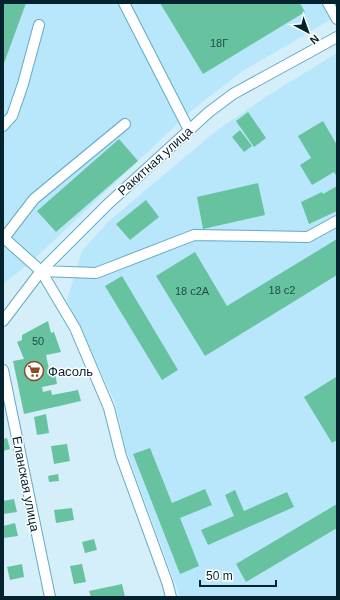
<svg xmlns="http://www.w3.org/2000/svg" width="340" height="600" font-family="Helvetica,sans-serif">
  <style>
    .built { fill: #b8e6fa }
    .building { fill: #67c39f }
    .lines { fill: none; stroke-linecap: round; stroke-linejoin: round }
    .minor-casing { stroke: #64aac5; stroke-width: 12 }
    .minor { stroke: #fff; stroke-width: 10 }
    .labels { text-anchor: middle; dominant-baseline: central; stroke-width: 3; stroke-linejoin: round; paint-order: stroke }
    .number-label { font-size: 11px; fill: #1e4b4a }
    .street-label { font-size: 13px; fill: #05232e; stroke: #fff }
    .poi-label { font-size: 13px; fill: #05232e; stroke: #fff; text-anchor: start }
  </style>
  <rect width="100%" height="100%" fill="#d4effa"/>
  <path class="built" d="M3,3H337V16L241,72L191,111L31,262L3,284Z
    M337,53V597H180L126,450L115,402L67,300L82,251L108,222L216,131L264,98Z"/>
  <path class="building" d="M3,3H26L3,66Z
    M160,3H300L305,12L203,74Z
    M248,112L266,138L254,147L236,121Z
    M323,121L337,145V177L334,172L312,185L300,165L311,158L298,136Z
    M240,130L252,146L244,152L232,137Z
    M119,139L138,161L56,232L37,211Z
    M258,183L265,215L203,229L197,197Z
    M337,186V211L309,224L301,202L322,192L323,194Z
    M146,200L159,217L130,240L116,224Z
    M337,239V275L205,356L156,276L195,252L227,306Z
    M122,276L178,370L162,380L105,286Z
    M48,321L51,333L54,332L61,352L46,355L50,374L55,373L57,384L42,387L43,392L51,390L52,395L78,390L81,401L24,414L13,361L24,359L17,342L22,340V335Z
    M336,377L337,440L332,443L304,397Z
    M46,414L49,433L37,435L34,417Z
    M7,438L10,449L3,451V439Z
    M67,444L70,461L54,464L51,446Z
    M150,448L172,503L205,489L212,505L180,518L199,566L180,574L133,454Z
    M58,474L59,481L49,482L48,476Z
    M235,490L244,511L287,492L294,507L208,545L201,530L234,516L225,495Z
    M14,499L17,512L3,514V501Z
    M337,504V528L246,582L236,564Z
    M72,508L74,520L56,523L54,510Z
    M15,523L18,536L3,538V526Z
    M94,539L97,550L85,553L82,542Z
    M22,564L24,577L10,580L7,567Z
    M82,564L86,582L74,584L70,566Z
    M122,584L125,597H91L89,591Z"/>
  <g class="lines">
    <defs>
      <path id="minor" d="M124,3L189,130
        M328,3L337,19
        M125,124L34,199L4,238L41,271L75,328L109,408L121,456L167,582L171,597
        M3,126L12,116L23,84L39,25
        M41,271L96,273L194,235L308,237L337,221
        M3,321L41,271L108,204L209,112L233,94L337,37
        M3,370L50,597"/>
    </defs>
    <use href="#minor" class="minor-casing"/>
    <use href="#minor" class="minor"/>
  </g>
  <defs>
    <symbol id="supermarket-ring" viewBox="-11 -11 22 22"><circle r="9.5" fill="#fff" stroke="#904925" stroke-width="1.5"/><path d="M-6-5.5h2.5l.6 2H6L4.5 2H-2.5L-4.4-4H-6ZM-1.5 3.2a1.3 1.3 0 1 0 .1 0ZM3 3.2a1.3 1.3 0 1 0 .1 0Z" fill="#904925"/></symbol>
  </defs>
  <g fill-rule="evenodd">
    <use href="#supermarket-ring" x="23" y="360" width="22" height="22"/>
  </g>
  <g class="labels">
    <g class="number-label">
      <text x="219" y="43">18Г</text>
      <text x="282" y="290">18 с2</text>
      <text x="192" y="291">18 с2А</text>
      <text x="38" y="341">50</text>
    </g>
    <g class="street-label">
      <text transform="translate(155 161) rotate(-42)">Ракитная улица</text>
      <text transform="translate(26 484) rotate(79)">Еланская улица</text>
    </g>
    <g class="poi-label">
      <text x="48" y="371">Фасоль</text>
    </g>
  </g>
  <rect width="340" height="600" fill="none" stroke="#05232e" stroke-width="8"/>
  <g transform="translate(308 32) rotate(139)" stroke="#ffffff" stroke-width="3" paint-order="stroke">
  <path d="M0-3L7 15L0 10L-7 15Z" fill="#05232e"/>
  <text y="-6" font-size="11" font-weight="bold" text-anchor="middle" fill="#05232e">N</text>
  </g>
  <path d="M200 580v6h76v-6" fill="none" stroke="#05232e" stroke-width="2"/>
  <text x="206" y="580" font-size="12" fill="#05232e" stroke="#ffffff" stroke-width="3" paint-order="stroke">50 m</text>
</svg>
